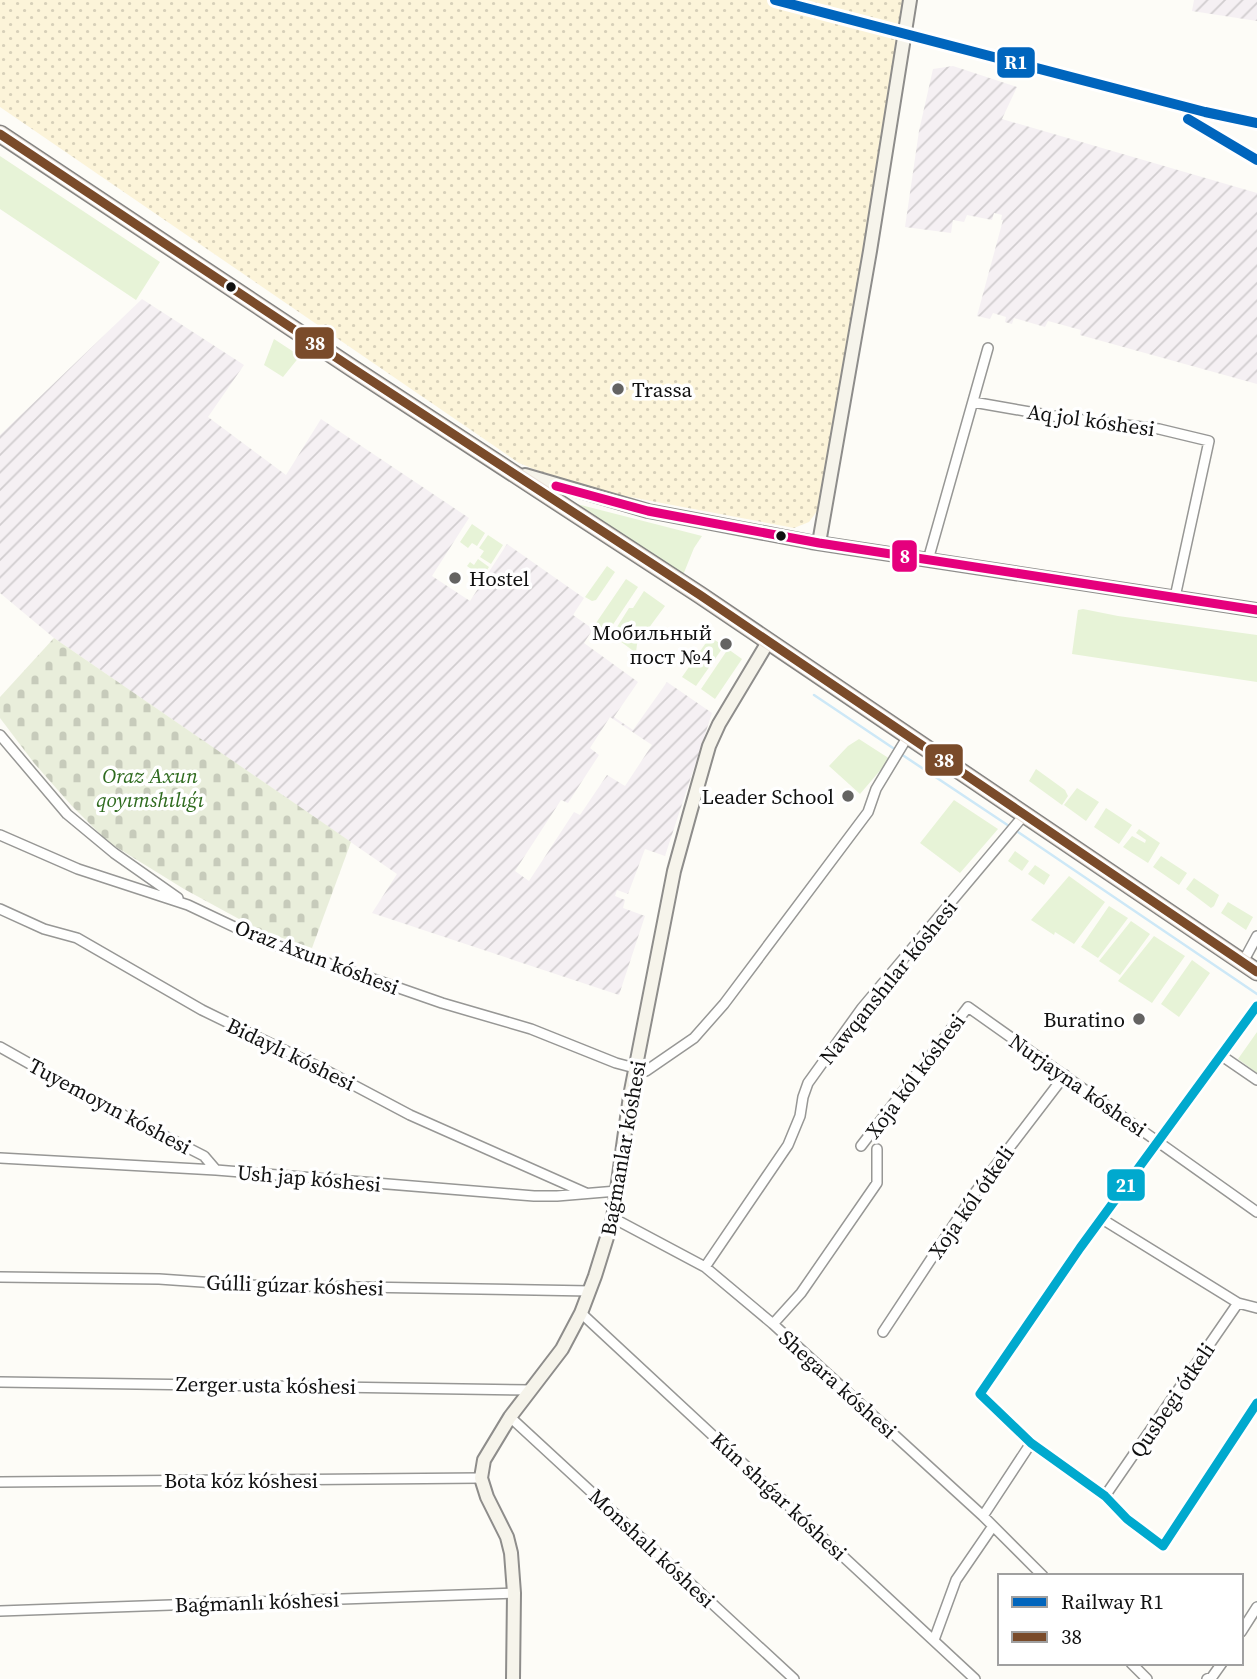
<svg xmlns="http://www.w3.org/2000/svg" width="1257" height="1679" font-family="'Source Serif 4',serif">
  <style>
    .industrial { fill: url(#industrial-furrows); fill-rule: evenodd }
    .green { fill: #e7f3d7 }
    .sand { fill: url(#sand-dots) }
    .cemetery { fill: url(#cemetery-stones) }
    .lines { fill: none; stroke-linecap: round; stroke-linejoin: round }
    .stream { stroke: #cde8f7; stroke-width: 2.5 }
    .street-casing { stroke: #979795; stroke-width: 12 }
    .secondary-casing { stroke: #8e8d8b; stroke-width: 16 }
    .highway-casing { stroke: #858482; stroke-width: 19 }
    .street { stroke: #fffffe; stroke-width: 9 }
    .secondary { stroke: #f6f4eb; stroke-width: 12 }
    .highway { stroke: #eae1d8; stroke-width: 16 }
    .bus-1-casing { stroke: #fff; stroke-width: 14 }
    .bus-2-casing { stroke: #fff; stroke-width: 14 }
    .bus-3-casing { stroke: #fff; stroke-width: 14 }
    .bus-1 { stroke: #7a4b2a; stroke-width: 9 }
    .bus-2 { stroke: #e5007d; stroke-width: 9 }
    .bus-3 { stroke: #00a9ce; stroke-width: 9 }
    .rail-1-casing { stroke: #fff; stroke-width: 16 }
    .rail-1 { stroke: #0065bd; stroke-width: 10 }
    .bus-dot { fill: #111; stroke: #fff; stroke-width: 2.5 }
    .poi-dot { fill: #646362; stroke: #fff; stroke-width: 2.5 }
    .labels { text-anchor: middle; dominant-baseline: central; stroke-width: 7; stroke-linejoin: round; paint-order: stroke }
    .poi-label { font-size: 21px; fill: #111; stroke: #fff; text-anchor: end }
    .street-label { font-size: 21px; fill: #111; stroke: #fff }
    .park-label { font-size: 21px; font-style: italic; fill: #2f6b1f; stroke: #fff }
    .line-badge { stroke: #fff; stroke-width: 2.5 }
    .badge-label { font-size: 19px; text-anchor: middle; font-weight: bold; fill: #fff }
  </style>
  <defs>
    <pattern id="industrial-furrows" width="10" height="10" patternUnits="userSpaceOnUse" patternTransform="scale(1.75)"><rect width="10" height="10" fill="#f5f0f3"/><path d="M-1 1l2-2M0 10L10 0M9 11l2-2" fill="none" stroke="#d1cdcf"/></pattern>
    <pattern id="sand-dots" width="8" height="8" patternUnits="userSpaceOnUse" patternTransform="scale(1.75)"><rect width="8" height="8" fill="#fcf4d9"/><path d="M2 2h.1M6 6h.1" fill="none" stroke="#d7d0b9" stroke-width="1.8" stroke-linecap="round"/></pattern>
    <pattern id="cemetery-stones" width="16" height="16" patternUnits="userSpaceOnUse" patternTransform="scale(1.75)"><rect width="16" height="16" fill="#e9eedb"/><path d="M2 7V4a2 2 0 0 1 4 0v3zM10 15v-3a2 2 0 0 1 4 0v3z" fill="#c7cbbb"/></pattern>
  </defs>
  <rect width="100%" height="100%" fill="#fdfcf7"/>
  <path class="industrial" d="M1194,0H1257V21L1192,11Z
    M953,66L1017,87L1002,119L1257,193V384L1080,335L1081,330L1048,321L1045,327L1014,318L1012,324L1005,322L1006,317L993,313L990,319L977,316L1003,220H1001L1002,215L994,213L992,220L967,215L964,222L953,220L951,233L905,227L919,131L933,69Z
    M142,299L244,365L208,417L286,475L321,419L469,518L432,576L470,601L507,544L584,598L573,615L593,629L584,643L638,682L614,717L633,730L667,682L712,713L665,856L645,849L628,894L617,890L615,896L625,900L623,908L645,916L619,995L372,913L397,874L54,638L0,593V435ZM610,717L652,745L625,786L607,775L580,815L574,812L529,881L515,871L561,800L568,803L599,755L590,748Z"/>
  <path class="green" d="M0,156L160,262L136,300L0,209Z
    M274,339L300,356L283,377L264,365Z
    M569,502L702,536L694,548L683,575Z
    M472,524L485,533L477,546L472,543L468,548L460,542Z
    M488,535L503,545L491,564L480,557L484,551L479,548Z
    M478,559L489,567L482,577L467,566L470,562L474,565Z
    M607,566L615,572L596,600L592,601L585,597Z
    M626,579L638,587L608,632L596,623Z
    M644,591L665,606L637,644L636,653L612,635L629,608H633Z
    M1083,609L1118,616L1257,635V682L1072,654L1078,610Z
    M710,637L724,646L696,686L682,677Z
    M728,649L742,659L715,699L701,689Z
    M859,739L890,759L860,794L829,766L848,746Z
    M1036,769L1065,790L1068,796L1062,805L1029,781Z
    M1077,788L1099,802L1086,821L1064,805Z
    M954,800L998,829L960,873L920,843Z
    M1106,808L1132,825L1119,844L1094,827Z
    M1139,829L1160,843L1148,863L1123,847L1132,836L1145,843L1146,840L1136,833Z
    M1015,851L1029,861L1022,871L1008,861Z
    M1161,856L1187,873L1179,885L1153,867Z
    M1035,865L1050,875L1044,885L1028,874Z
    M1069,876L1105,902L1074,944L1055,932L1054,935L1031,920Z
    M1194,878L1219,895L1214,906L1211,908L1186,889Z
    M1228,902L1253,917L1246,930L1221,913Z
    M1109,906L1128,918L1098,958L1081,947Z
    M1131,921L1150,934L1120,975L1099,961Z
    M1154,936L1185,956L1152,1003L1118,981Z
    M1192,960L1210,973L1179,1017L1161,1004Z
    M1257,1032V1073L1238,1059Z"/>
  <path class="sand" d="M0,0H905L865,250L818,510L809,522L794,528L598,491L556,478L519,463L0,107Z"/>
  <path class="cemetery" d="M54,638L351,842L312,948L259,930L184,889L108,842L71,805L34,763L0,718V697Z"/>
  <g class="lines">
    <path class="stream" d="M814,695L896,750
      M901,754L1009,826
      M1018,832L1257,994"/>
    <defs>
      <path id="street" d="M973,402L1059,417L1159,429L1209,441L1175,597
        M928,560L988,348
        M0,735L67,814L114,853L178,898
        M0,835L78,869L188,905L264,941L442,1003L531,1029L616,1063L646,1071L694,1038L724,1004L868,812L876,789L908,736
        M0,909L44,929L77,938L202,1010L327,1071L410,1115L586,1193
        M1243,962L1257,936
        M1257,1006L1080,1248L980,1394L1031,1443L1105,1496L1127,1519L1163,1546L1257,1403
        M0,1047L94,1100L204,1156L216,1170
        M1222,1056L1257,1080
        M861,1146L968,1007L1257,1212
        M0,1158L216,1170L534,1196H557L617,1191
        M613,1218L705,1267L773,1324L983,1516L1043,1576
        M1102,1219L1238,1303L1257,1308
        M705,1267L788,1145L800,1116L803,1097L808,1083L862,1008L1025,814
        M0,1277L159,1279L245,1285L590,1291
        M581,1313L975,1679
        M773,1324L801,1293L877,1183V1149
        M883,1332L974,1194L1065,1075
        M0,1382L532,1390
        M510,1417L794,1679
        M0,1482L481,1478
        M1105,1496L1238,1303
        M983,1516L1031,1443
        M0,1611L514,1593
        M1241,1632L1257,1607
        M934,1640L956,1580L993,1526
        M1131,1663L1147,1679
        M1207,1679L1212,1677L1222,1663"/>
      <path id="secondary" d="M525,475L648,511L811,542L1257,610
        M819,543L870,251L910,0
        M513,1679L514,1593L511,1553L507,1537L487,1497L481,1478L484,1460L510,1417L562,1349L581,1313L595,1276L613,1218L630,1096L674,871L690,813L709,746L719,724L768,642"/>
      <path id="highway" d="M0,134L352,368L700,595L1257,972"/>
    </defs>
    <use href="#street" class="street-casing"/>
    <use href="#secondary" class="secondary-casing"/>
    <use href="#highway" class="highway-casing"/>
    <use href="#street" class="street"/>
    <use href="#secondary" class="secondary"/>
    <use href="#highway" class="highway"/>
    <defs>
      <path id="bus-1" d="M0,134L352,368L700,595L1257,972"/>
      <path id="bus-2" d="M556,486L648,511L819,543L1257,610"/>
      <path id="bus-3" d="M1257,1006L1080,1248L980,1394L1031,1443L1105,1496L1127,1519L1163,1546L1257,1403"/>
    </defs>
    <use href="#bus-1" class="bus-1-casing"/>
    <use href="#bus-2" class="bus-2-casing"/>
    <use href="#bus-3" class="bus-3-casing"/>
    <use href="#bus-1" class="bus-1"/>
    <use href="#bus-2" class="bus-2"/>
    <use href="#bus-3" class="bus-3"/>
    <defs>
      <path id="rail-1" d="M775,0L1205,112L1257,123
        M1188,119L1257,160"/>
    </defs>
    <use href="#rail-1" class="rail-1-casing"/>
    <use href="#rail-1" class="rail-1"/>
  </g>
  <g class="bus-dot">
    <circle cx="231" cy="287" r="6"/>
    <circle cx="781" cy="536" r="6"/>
  </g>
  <g class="poi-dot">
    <circle cx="618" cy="389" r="7"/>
    <circle cx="455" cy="578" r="7"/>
    <circle cx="726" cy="644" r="7"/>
    <circle cx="848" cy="796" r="7"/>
    <circle cx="1139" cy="1019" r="7"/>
  </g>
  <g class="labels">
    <g class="poi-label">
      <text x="632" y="389" text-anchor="start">Trassa</text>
      <text x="469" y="578" text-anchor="start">Hostel</text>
      <text x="712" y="632">Мобильный<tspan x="712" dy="24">пост №4</tspan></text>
      <text x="834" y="796">Leader School</text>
      <text x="1125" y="1019">Buratino</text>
    </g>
    <g class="street-label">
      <text transform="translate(1091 420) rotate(8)">Aq jol kóshesi</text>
      <text transform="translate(317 957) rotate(21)">Oraz Axun kóshesi</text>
      <text transform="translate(888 982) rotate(-51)">Nawqanshılar kóshesi</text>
      <text transform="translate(291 1054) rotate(26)">Bidaylı kóshesi</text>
      <text transform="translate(915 1076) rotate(-53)">Xoja kól kóshesi</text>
      <text transform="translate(1078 1085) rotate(35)">Nurjayna kóshesi</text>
      <text transform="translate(110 1106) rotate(28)">Tuyemoyın kóshesi</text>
      <text transform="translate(623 1148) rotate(-80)">Baǵmanlar kóshesi</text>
      <text transform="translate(309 1178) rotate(5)">Ush jap kóshesi</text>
      <text transform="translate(971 1202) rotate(-55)">Xoja kól ótkeli</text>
      <text transform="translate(295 1285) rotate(2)">Gúlli gúzar kóshesi</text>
      <text transform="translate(838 1384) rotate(42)">Shegara kóshesi</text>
      <text transform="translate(266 1385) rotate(1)">Zerger usta kóshesi</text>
      <text transform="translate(1172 1400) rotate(-56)">Qusbegi ótkeli</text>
      <text x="241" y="1480">Bota kóz kóshesi</text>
      <text transform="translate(779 1496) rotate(43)">Kún shıǵar kóshesi</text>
      <text transform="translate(652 1548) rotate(43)">Monshalı kóshesi</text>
      <text transform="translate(257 1602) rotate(-2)">Baǵmanlı kóshesi</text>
    </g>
    <g class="park-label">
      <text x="150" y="775">Oraz Axun<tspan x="150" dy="24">qoyımshılıǵı</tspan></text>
    </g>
  </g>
  <g class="line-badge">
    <rect x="996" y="46" width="40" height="33" rx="7" fill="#0065bd"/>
    <rect x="294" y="326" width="41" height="34" rx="7" fill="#7a4b2a"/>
    <rect x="891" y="539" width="27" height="34" rx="7" fill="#e5007d"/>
    <rect x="924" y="743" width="40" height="34" rx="7" fill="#7a4b2a"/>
    <rect x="1106" y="1168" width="40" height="34" rx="7" fill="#00a9ce"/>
  </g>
  <g class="badge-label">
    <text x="1016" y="69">R1</text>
    <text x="315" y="350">38</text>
    <text x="905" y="563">8</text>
    <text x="944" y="767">38</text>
    <text x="1126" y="1192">21</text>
  </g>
  <rect x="998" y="1574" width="245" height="91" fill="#ffffff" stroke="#a0a0a0" stroke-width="2"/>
  <rect x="1012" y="1597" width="35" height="10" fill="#0065bd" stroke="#a0a0a0" stroke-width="2"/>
  <text x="1061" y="1609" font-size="21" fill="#111111">Railway R1</text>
  <rect x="1012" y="1632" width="35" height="10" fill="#7a4b2a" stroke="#a0a0a0" stroke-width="2"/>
  <text x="1061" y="1644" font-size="21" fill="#111111">38</text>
</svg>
